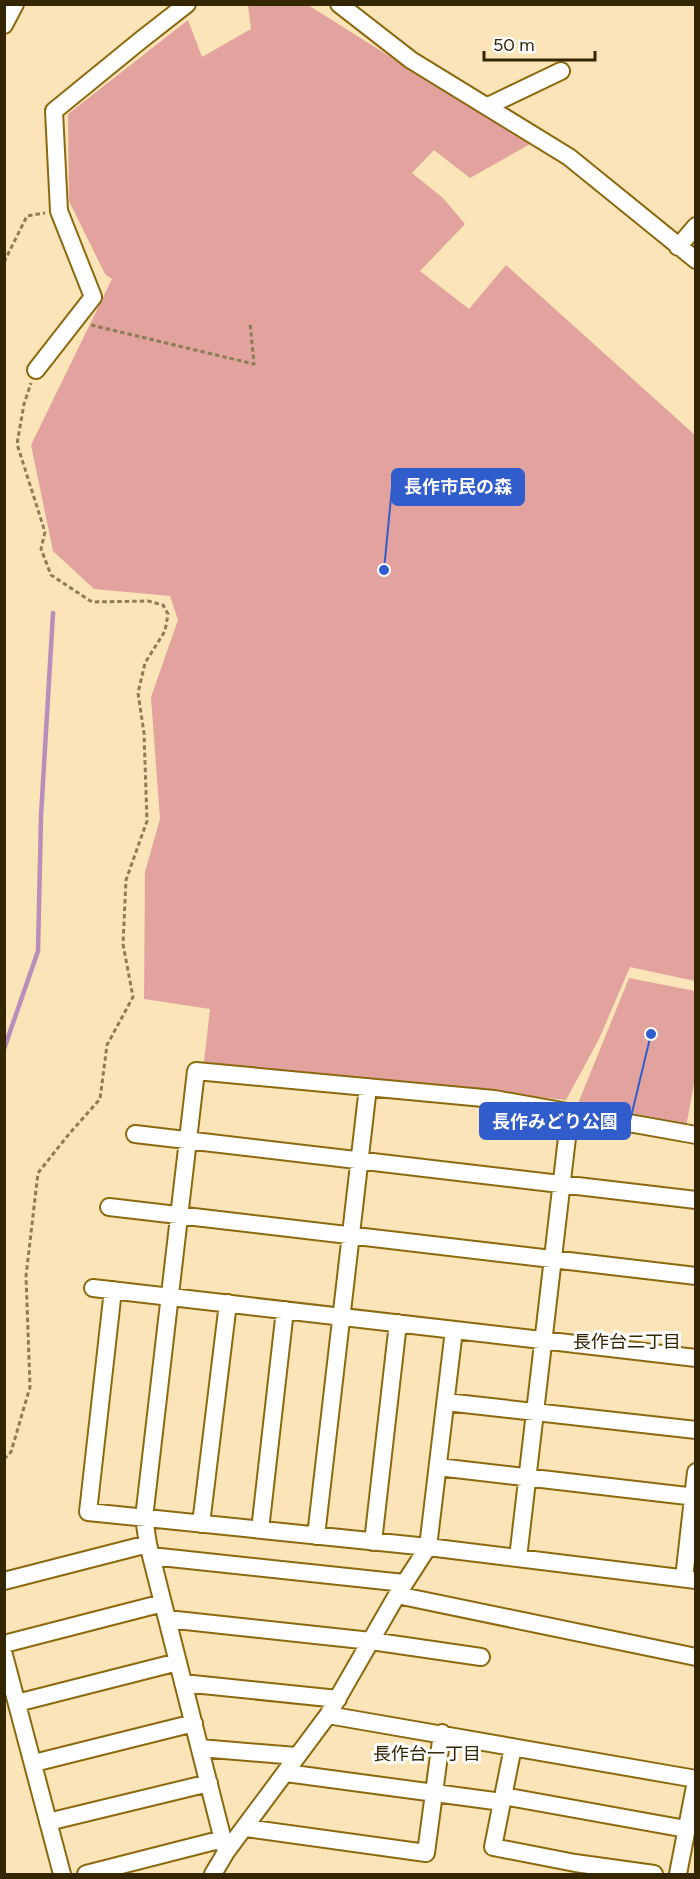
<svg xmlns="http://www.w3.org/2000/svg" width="700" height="1879" font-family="Figtree,'Noto Sans JP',sans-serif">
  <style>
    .green { fill: #e2a39e }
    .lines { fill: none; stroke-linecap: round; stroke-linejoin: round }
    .stream { stroke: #b98ebb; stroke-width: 4.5 }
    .minor-casing { stroke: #8c690f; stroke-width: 20 }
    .path { stroke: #8e7c55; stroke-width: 3; stroke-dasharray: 4.5 3; stroke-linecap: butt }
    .minor { stroke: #fff; stroke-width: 16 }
    .labels { text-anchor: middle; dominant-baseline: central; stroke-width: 6; stroke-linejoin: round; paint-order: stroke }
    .neighbourhood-label { font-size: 18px; fill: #342503; stroke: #fff }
    .leader { fill: none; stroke: #315dcc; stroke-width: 2 }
    .callout-dot { fill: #315dcc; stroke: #fff; stroke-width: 2 }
    .callout { fill: #315dcc; stroke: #315dcc; stroke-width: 2 }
    .callout-label { font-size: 18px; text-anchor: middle; font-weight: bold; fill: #fff }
  </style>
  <rect width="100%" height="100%" fill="#fbe4b7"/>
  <path class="green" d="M248,5H308L467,105L539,139L470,178L434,150L412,173L443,198L465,224L420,271L469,309L506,265L695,435V981L630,967L599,1039L566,1100L204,1062L210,1009L144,999L145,872L160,819L151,697L178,620L170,596L94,589L53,551L31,445L112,279L105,274L69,201L68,114L188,20L202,57L251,29Z
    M629,978L695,991V1078L686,1127L577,1106Z"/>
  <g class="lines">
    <path class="stream" d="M4,1049L38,951L41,816L53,613"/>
    <defs>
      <path id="minor" d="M339,4L411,60L569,157L696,260
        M4,25L15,4
        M488,106L561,71
        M678,247L696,226
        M36,370L93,297L59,211L54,111L141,40L187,4
        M135,1134L696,1200
        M109,1207L696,1276
        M93,1288L696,1358
        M113,1290L88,1512L428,1547L696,1580
        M446,1402L696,1430
        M438,1467L696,1497
        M201,1524L228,1303
        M260,1530L285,1310
        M316,1536L368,1087
        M373,1542L398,1323
        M151,1556L404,1583
        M518,1558L570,1112
        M684,1578L696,1472
        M4,1581L148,1544
        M397,1595L696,1657
        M167,1619L371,1641L481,1657
        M4,1644L163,1603
        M4,1655L62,1874
        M183,1683L338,1699
        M17,1703L178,1662
        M328,1715L696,1779
        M513,1747L493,1847L575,1863L654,1874
        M200,1748L296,1756
        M34,1763L194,1723
        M286,1773L502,1802
        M503,1796L686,1829
        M48,1822L209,1783
        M246,1828L426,1853L442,1733
        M226,1852L148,1544L144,1518L196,1071L494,1099L696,1135
        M86,1874L223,1839
        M213,1874L226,1852L328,1715L397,1595L428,1547L454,1330
        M678,1874L696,1781"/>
    </defs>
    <use href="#minor" class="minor-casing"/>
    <path class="path" d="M4,262L27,216L45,213
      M91,325L254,364L250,322
      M4,1459L11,1452L30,1387L26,1276L38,1173L69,1134L100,1099L107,1045L133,997L123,944L126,880L147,821L144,733L138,693L145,663L165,631L168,614L163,605L148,601L92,602L51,575L41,549L45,532L17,444L24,404L31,383"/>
    <use href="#minor" class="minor"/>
  </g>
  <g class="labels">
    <g class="neighbourhood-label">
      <text x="627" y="1342">長作台二丁目</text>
      <text x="427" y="1754">長作台一丁目</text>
    </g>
  </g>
  <path class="leader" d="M384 570L392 487M651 1034L630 1121"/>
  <g class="callout-dot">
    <circle cx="384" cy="570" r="6"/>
    <circle cx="651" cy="1034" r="6"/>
  </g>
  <g class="callout">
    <rect x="392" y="469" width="132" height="36" rx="6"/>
    <rect x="480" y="1103" width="150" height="36" rx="6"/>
  </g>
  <g class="callout-label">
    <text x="458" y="493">長作市民の森</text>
    <text x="555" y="1128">長作みどり公園</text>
  </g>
  <rect width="700" height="1879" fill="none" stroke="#342503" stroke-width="12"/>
  <path d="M484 51v9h111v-9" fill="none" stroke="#342503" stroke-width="3"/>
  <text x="493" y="51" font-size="18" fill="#342503" stroke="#ffffff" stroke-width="4.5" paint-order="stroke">50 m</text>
</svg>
